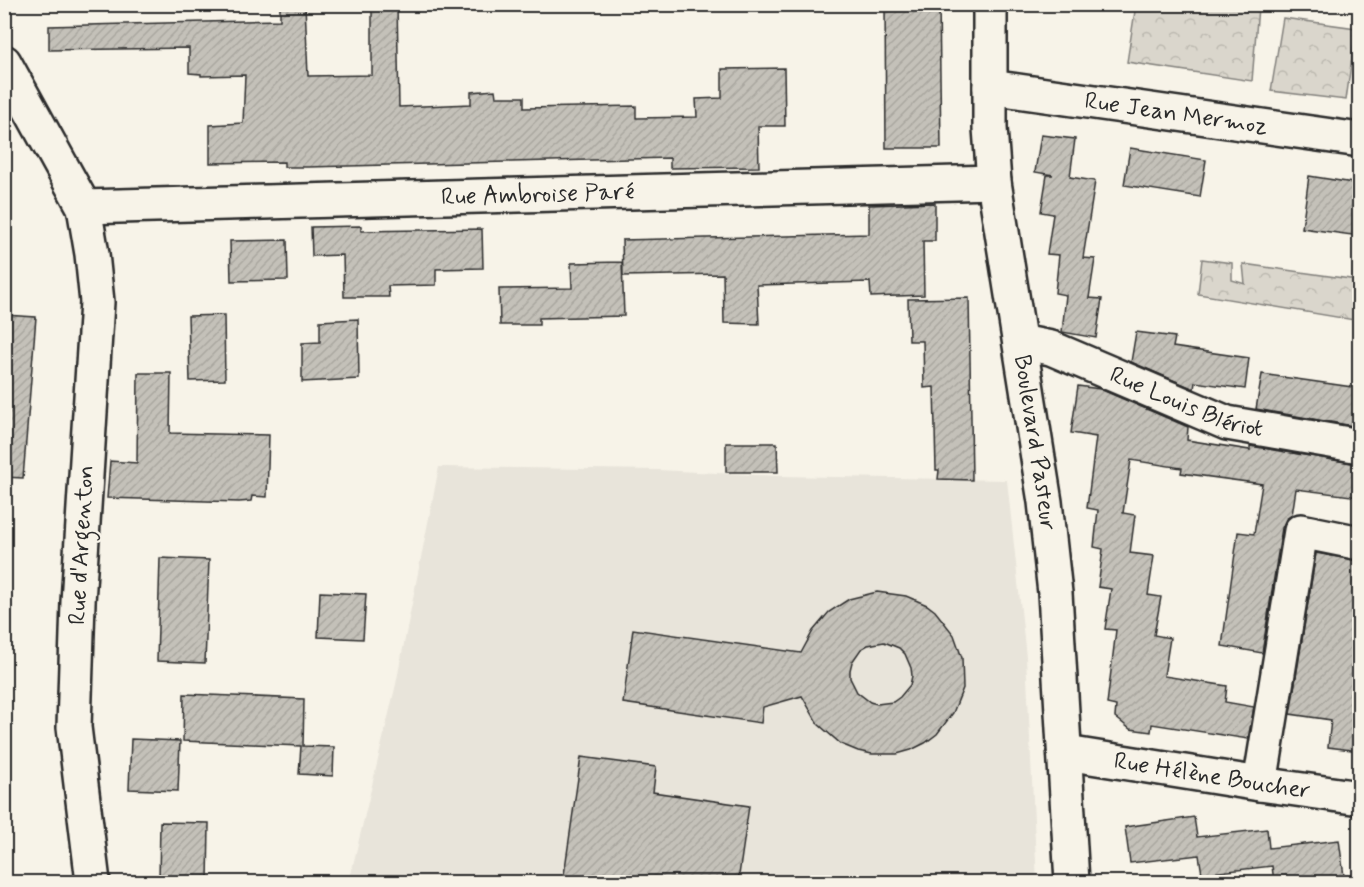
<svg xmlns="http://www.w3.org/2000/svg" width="1364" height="887" font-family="Mynerve,sans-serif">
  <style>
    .built { fill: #e8e4da }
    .park { fill: url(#park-crowns); stroke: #82807c; stroke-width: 1.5 }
    .building { fill: url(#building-hatch); stroke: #2b2b2b; stroke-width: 1.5; fill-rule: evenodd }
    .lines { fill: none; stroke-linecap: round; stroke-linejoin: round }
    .street-casing { stroke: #2b2b2b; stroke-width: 38 }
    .street { stroke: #f7f3e8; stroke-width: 33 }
    .labels { text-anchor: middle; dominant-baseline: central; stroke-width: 4.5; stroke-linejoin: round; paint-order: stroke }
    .street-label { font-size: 24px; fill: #2b2b2b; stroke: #f7f3e8 }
  </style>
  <defs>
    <pattern id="park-crowns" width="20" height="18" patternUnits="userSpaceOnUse" patternTransform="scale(1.5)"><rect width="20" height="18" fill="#dad6cc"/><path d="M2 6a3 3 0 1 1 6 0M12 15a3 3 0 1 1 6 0" fill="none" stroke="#bbb8af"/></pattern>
    <pattern id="building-hatch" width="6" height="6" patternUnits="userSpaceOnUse" patternTransform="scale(1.5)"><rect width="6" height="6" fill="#c4c1b9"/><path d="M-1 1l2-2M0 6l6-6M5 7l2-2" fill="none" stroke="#a9a69f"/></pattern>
  </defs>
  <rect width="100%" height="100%" fill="#f7f3e8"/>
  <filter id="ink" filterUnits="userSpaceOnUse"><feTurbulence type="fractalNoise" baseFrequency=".0167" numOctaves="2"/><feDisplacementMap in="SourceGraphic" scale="12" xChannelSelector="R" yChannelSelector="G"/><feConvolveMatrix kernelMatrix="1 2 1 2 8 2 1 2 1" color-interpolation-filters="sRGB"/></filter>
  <g filter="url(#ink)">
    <path class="built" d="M439,467L658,470L778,476L1007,480L1026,657L1037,882H349L396,684Z"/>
    <path class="park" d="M1242,5L1258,7L1252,81L1127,62L1136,5Z
      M1283,18L1356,28L1346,100L1271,91Z
      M1202,259L1232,263V280L1245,284L1243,264L1357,280L1354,320L1198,294Z"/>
    <path class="building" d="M280,4H305L308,76L372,75V4H397L399,107L471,104V92L495,90L496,97H524V108L636,106V118L697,117L696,99L722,98V69L784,68L785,126H758L759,167L670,168V158L308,167H284V162L210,163V125L243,123L245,75L201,76V74L189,73V48L49,50V26L280,20Z
      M885,4H939L941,148H886Z
      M1041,135L1075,139L1070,177L1095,181L1083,258L1095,259L1089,298L1102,299L1096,338L1062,332L1066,295L1055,293L1059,255L1047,254L1053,214L1041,212L1047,175H1053L1035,172Z
      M1130,148L1206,160L1200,197L1124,185Z
      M1309,176L1359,184V236L1302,228Z
      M935,203V241H923L924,295L871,297L870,282L757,285L759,324L724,323L723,274L623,276L622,240L869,234V205Z
      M361,226V231L482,229L483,268L436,269V285L388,286L389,297H344L343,255L312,256L311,227Z
      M287,240L288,280L231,281L230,241Z
      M622,262L624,316L539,318V325H500L499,289L572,288L571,263Z
      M969,298L972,480L938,479L939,470H936L934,387L924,388L923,341H909L908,299Z
      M4,315L36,317L23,478L4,477Z
      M224,315L225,380L190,381L188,316Z
      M358,319L359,379L302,382V343L320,342V321Z
      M1136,332L1175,337L1173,347L1249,358L1245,389L1195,382L1194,389L1131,362Z
      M138,373H171L170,433L269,435L267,497L252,496L251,501L239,502L107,498L110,461L137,463Z
      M1262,374L1359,388V427L1256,409Z
      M1078,386L1100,389L1188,427L1187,440L1250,450V446L1359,464V497L1296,489L1292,515L1286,519L1282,528L1262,653L1222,646L1238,532L1254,534L1262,484L1181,473L1182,468L1131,460L1123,513L1135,515L1130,553L1154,556L1148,595L1161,597L1154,635L1170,638L1164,676L1227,686L1225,702L1254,707L1248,739L1152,724L1151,732L1130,729L1115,717L1116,706L1107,704L1116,630L1105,629L1111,589L1098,587L1103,549L1094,547L1098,510L1087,508L1096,437L1071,433Z
      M726,443H777L778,472H726Z
      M1316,553L1359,561V661L1353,701L1359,702V751L1328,747L1331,720L1290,714Z
      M160,558L209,560L205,663L157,661Z
      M320,592L366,594L363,639L318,637Z
      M877,592L906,596L927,605L935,611L954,635L962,658L963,688L953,713L937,734L925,743L911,750L897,754H872L858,751L841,744L818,724L802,696L763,707L761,723L623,703L633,629L801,653L813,631L829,612L849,599ZM884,642L899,648L905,654L911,668L912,676L910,685L900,697L893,702L877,704L870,702L857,692L850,678V670L852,662L861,649L868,645Z
      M184,694L304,699L303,746L334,747L333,776L299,774L301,746L183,741Z
      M131,739L180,741L178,791L129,789Z
      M581,757L656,767L653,792L749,806L738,882H563Z
      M1194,817L1197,837L1267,829L1269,848L1339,840L1344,876L1299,882H1274L1272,866L1202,874L1199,855L1130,863L1125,827Z
      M160,822L209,823L208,882H159Z"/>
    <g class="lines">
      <defs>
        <g id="street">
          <path id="s1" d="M990,4V128L994,182L1045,502L1055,593L1072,882"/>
          <path d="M4,62L84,207L92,254L97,302L78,602L74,727L93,882"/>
          <path id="s2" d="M990,87L1360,140"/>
          <path id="s3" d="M84,207L994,182"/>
          <path id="s4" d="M1020,342L1051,348L1227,423L1360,446"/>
          <path id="s5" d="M1066,753L1260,784L1360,798"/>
          <path d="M1260,784L1301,531L1360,543"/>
        </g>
      </defs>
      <use href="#street" class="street-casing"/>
      <use href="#street" class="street"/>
    </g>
  </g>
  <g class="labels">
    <g class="street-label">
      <text stroke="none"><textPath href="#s2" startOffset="188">Rue Jean Mermoz</textPath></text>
      <text stroke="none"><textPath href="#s3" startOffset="454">Rue Ambroise Paré</textPath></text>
      <text stroke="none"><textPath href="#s4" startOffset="178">Rue Louis Blériot</textPath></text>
      <text stroke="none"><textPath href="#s1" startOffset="442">Boulevard Pasteur</textPath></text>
      <text transform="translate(82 545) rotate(-87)">Rue d'Argenton</text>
      <text stroke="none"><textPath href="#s5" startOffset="148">Rue Hélène Boucher</textPath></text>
    </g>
  </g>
  <rect width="1364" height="887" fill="none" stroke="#f7f3e8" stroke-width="24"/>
  <rect x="12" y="12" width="1340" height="863" fill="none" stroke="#2b2b2b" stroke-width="2" filter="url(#ink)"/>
</svg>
